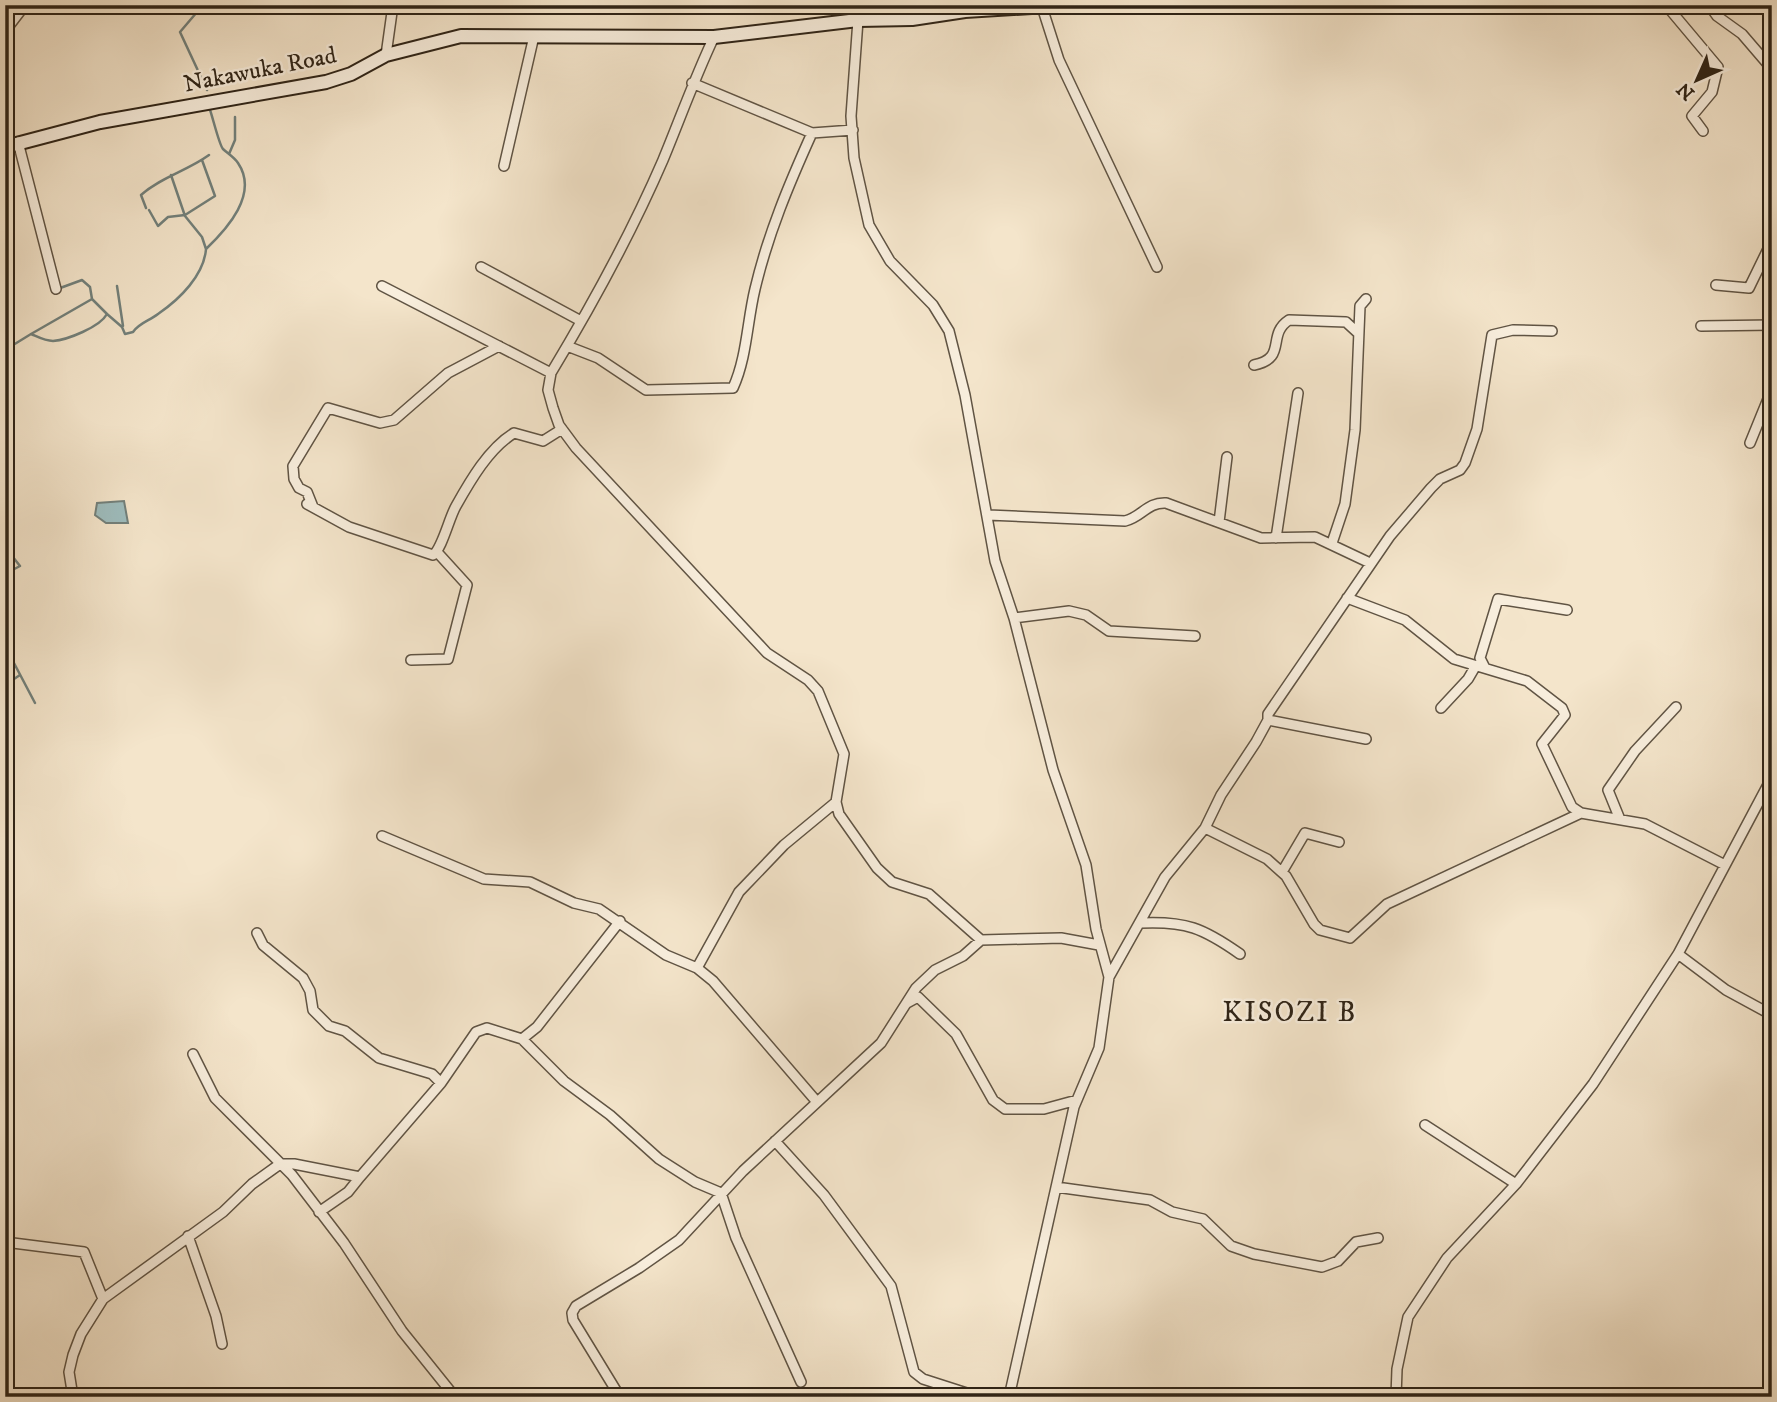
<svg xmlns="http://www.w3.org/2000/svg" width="1777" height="1402" font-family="'IM FELL DW Pica',serif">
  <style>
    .water { fill: #9ebdbe; stroke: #72807b; stroke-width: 2 }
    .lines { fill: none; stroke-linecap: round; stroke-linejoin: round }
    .stream { stroke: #72807b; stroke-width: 2.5 }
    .minor-casing { stroke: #605444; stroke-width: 12 }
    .secondary-casing { stroke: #2f2417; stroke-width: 16 }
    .minor { stroke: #f8eedd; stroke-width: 9 }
    .secondary { stroke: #f8eedd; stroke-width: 12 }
    .labels { text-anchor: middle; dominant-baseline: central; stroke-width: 5; stroke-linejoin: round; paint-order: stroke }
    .street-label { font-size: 24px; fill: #2f2417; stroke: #f8eedd }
    .quarter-label { font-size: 28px; letter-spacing: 2px; fill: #2f2417; stroke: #f8eedd }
  </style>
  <rect width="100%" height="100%" fill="#f4e5cb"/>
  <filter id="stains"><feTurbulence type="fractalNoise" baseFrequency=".00286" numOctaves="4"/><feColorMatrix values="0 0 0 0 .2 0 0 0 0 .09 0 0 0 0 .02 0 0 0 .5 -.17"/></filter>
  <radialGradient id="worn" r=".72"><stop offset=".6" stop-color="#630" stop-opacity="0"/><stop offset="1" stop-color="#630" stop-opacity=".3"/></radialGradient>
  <path class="water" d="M124,501L128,523H106L95,515L97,503Z"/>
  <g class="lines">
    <path class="stream" d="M203,5L180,32L207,90
      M229,154L235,140V117
      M171,175L185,216L202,237L206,249
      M146,208L141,195C161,177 187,171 209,155
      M149,210L158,226L168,217L185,215L215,196L202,160
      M117,286L123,326
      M92,299L107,314
      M31,334L92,299L90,287L82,280L52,291
      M5,350L31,334C38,337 45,341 53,341C67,340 100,327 107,314L122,327L125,334L133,332C139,323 149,321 158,314C180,299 204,275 206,249C227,229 259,194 238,163C234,157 227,153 223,149C219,145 212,114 209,107
      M5,547L20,566L5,574
      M5,602L7,604
      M5,618L12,614
      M5,646L35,703
      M5,666L8,663
      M5,685L20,675"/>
    <defs>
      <path id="minor" d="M1666,5L1718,67L1712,92L1692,116L1703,131
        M1709,5L1717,16L1742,34L1772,69
        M1042,7L1059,60L1157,267
        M912,19V5
        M858,20L851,116L854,158L869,225L890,261L933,305L949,331L965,395L995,561L1014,618L1053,770L1086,865L1096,929L1109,977L1099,1048L1074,1107L1009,1397
        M5,31L25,5
        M714,37C695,77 680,119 663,160C631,234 592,305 551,373L548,390L553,408L559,425L576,448L767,653L808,680L818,691L844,754L836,802L839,814L877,868L892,882L929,894L981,940
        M386,55L393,5
        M692,83L812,133L853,130
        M18,142L56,289
        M504,166L534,36
        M481,267L581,321
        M1716,285L1749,288L1768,249L1772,247
        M382,286L551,373
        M1701,326L1772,325
        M567,346L598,358L646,390L733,388C747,357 747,322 755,289C768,234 789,184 812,133
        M1254,365C1288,358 1266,335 1289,320L1346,322L1358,333
        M1750,443L1772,389
        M307,504L349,527L433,555C442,549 449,518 456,506C470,481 489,448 514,433L543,441L562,429
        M313,507L307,492L299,488L294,479L293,466L328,408L380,423L394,420L448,373L499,346
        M988,515L1125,521C1142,517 1147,502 1166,503L1261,538L1315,537L1370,563
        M1219,522L1227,457
        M1276,538L1298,393
        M1332,543L1345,504L1355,430L1360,306L1366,299
        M1014,618L1069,611L1086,615L1109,631L1195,636
        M411,660L448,659L467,585L437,552
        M1485,668L1480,658L1498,599L1567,610
        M1441,708L1468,679L1475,667
        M1268,720L1366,739
        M1581,813L1645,824L1725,865
        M1619,817L1608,790L1635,751L1676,707
        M1205,828L1267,859L1286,876L1314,924L1320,930L1350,938L1387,904L1581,813L1572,807L1542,744L1565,715L1562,708L1527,681L1454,659L1405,620L1347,598
        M382,836L484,879L530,882L574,903L599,909L666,955L697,968L713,981L817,1102
        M1282,872L1305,833L1339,842
        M1141,923C1186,921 1203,928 1240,954
        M257,933L263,945L303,978L310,991L313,1010L329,1026L345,1031L379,1058L432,1074L441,1083
        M1678,954L1726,990L1772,1015
        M697,968L739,892L784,845L836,802
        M1109,977L1165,877L1205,828L1221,795L1256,742L1268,720V714L1390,536L1431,488L1440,479L1460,470L1465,463L1477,429L1492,335L1513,330L1552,331
        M907,1003L918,997L956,1034L993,1100L1005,1109H1044L1077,1100
        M522,1039L564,1081L610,1115L659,1159L695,1182L721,1193L736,1238L801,1382
        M193,1054L215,1098L292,1175L344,1243L402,1331L455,1397
        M1425,1125L1516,1184
        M775,1141L824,1195L891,1286L914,1372L923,1379L979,1397
        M1056,1187L1150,1200L1172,1212L1203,1219L1231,1246L1254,1254L1322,1267L1338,1261L1356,1242L1378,1238
        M319,1212L348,1192L360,1177
        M188,1236L216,1316L222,1344
        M5,1242L84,1252L103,1299
        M5,1388V1391
        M73,1397L69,1372L73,1355L81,1334L103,1299L223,1212L252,1184L280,1164H294L360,1177L441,1083L476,1032L487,1028L522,1039L537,1027L620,921
        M620,1397L573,1320L572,1313L576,1306L639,1268L679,1240L743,1171L881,1043L916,988L935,970L963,956L981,940L1061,938L1099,945
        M1396,1397L1397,1369L1408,1317L1447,1258L1516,1184L1593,1084L1678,954L1772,777"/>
      <path id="secondary" d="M5,147L100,122L326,82L351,74L386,55L461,36L714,37L858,20L912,19L965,11L1064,5"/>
    </defs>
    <use href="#minor" class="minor-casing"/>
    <use href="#secondary" class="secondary-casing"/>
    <use href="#minor" class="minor"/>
    <use href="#secondary" class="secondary"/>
  </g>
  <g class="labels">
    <g class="street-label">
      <text transform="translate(260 70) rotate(-11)">Nakawuka Road</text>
    </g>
    <g class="quarter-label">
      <text x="1290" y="1012">KISOZI B</text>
    </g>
  </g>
  <rect width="1777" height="1402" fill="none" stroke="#f4e5cb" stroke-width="28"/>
  <rect x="7" y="7" width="1763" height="1388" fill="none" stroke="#2f2417" stroke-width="3.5"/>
  <rect x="14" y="14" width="1749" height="1374" fill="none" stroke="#2f2417" stroke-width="2"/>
  <g transform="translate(1697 80) rotate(225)" stroke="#f8eedd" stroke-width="5" paint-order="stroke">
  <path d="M0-5L12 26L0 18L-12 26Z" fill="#2f2417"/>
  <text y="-10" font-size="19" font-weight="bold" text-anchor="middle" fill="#2f2417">N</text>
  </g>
  <rect width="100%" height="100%" filter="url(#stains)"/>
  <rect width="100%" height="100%" fill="url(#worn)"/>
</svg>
